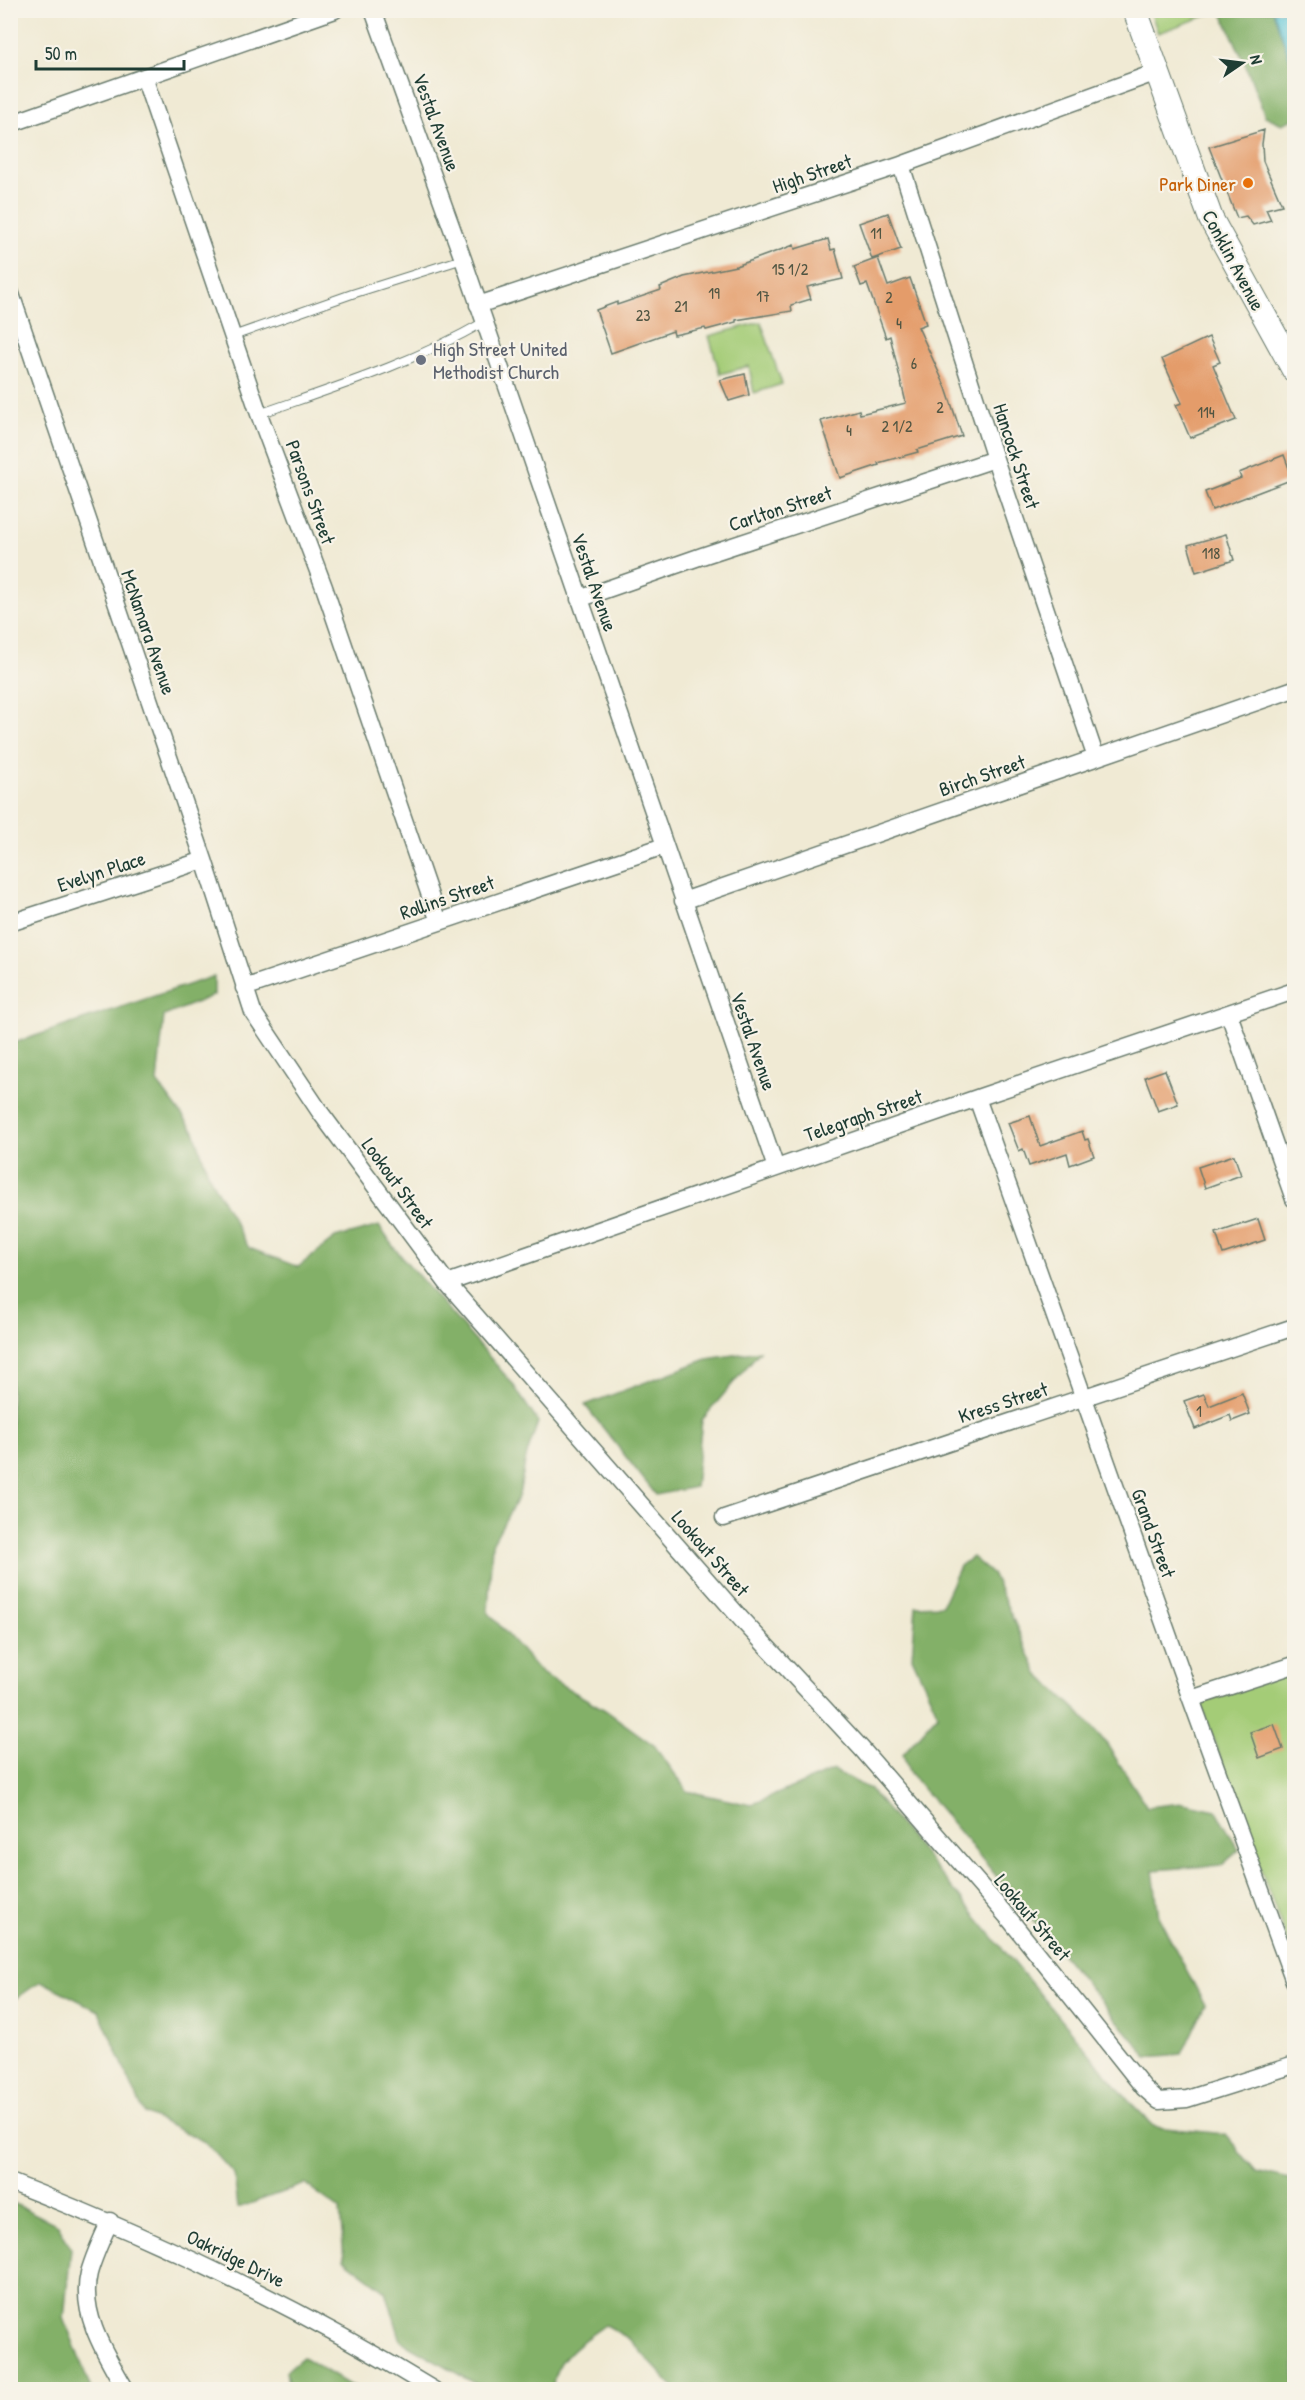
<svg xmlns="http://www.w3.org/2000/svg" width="1305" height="2400" font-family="'Patrick Hand',sans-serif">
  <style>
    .green { fill: #a4cc77; stroke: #628456; stroke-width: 1.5 }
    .forest { fill: #83b068; stroke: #51764e; stroke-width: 1.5 }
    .water { fill: #5ec7d9; stroke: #3e8286; stroke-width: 1.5 }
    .building { fill: #e49c6b }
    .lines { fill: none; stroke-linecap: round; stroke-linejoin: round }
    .service-casing { stroke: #687a6c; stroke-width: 10 }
    .minor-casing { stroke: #687a6c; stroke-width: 19 }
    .secondary-casing { stroke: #687a6c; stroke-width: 26 }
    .service { stroke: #fff; stroke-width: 8 }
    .minor { stroke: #fff; stroke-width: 16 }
    .secondary { stroke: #fff; stroke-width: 24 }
    .food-dot { fill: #e8710a; stroke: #f7f3e8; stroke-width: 2 }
    .worship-dot { fill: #6b7280; stroke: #f7f3e8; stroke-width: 2 }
    .labels { text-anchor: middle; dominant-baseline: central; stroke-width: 4.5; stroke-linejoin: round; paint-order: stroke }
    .number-label { font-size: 16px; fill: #505542 }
    .street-label { font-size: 20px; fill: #1f3d34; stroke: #f7f3e8 }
    .food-label { font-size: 20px; fill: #c56008; stroke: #f7f3e8; text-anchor: end }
    .worship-label { font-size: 20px; fill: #5b616d; stroke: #f7f3e8; text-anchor: start }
  </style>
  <rect width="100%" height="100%" fill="#f7f3e8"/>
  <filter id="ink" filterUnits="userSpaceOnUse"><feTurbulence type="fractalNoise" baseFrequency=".0167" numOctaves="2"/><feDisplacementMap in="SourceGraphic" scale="12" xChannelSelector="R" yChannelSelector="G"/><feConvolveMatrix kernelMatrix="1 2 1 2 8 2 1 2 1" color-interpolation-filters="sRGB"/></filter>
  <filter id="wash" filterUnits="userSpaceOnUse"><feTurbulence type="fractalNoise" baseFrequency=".008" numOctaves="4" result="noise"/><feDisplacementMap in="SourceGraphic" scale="24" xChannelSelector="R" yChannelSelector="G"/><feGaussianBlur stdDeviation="1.35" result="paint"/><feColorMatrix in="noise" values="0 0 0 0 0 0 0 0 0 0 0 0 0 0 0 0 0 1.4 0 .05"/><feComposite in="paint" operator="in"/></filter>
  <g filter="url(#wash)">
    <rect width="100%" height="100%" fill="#f0ead4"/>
    <path class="green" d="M1150,10H1219V11L1158,33Z
      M761,322L782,384L754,393L749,366L720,374L709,336Z
      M1294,1672V1960L1200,1703Z"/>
    <path class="forest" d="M1221,11H1273L1294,70V119L1282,124L1265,116L1246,66Z
      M214,976V995L164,1016L157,1082L194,1131L209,1176L249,1248L298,1267L335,1238L379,1226L395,1249L512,1383L538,1422L526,1457L519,1495L492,1544L488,1612L541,1673L605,1710L655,1746L687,1791L751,1805L833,1770L870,1789L1128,2100L1155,2127L1225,2134L1256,2171L1294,2180V2389H675L628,2338L605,2325C582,2341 552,2359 553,2389H485L401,2341L386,2291L344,2259L340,2209L305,2184L238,2208L234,2174L205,2142L144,2113L99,2011L41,1981L11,2002V1044Z
      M760,1351L702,1420L695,1487L656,1495L585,1405L707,1359Z
      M972,1557L993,1575L1038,1674L1079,1712L1106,1743L1147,1807L1183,1803L1216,1810L1239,1850L1222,1865L1153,1870L1159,1918L1205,2005L1182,2054L1148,2057L909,1772L903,1754L938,1714L912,1657L916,1606L942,1605L960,1566Z
      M11,2202L58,2225L71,2248L64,2318L91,2389H11Z
      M303,2357L356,2389H289L286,2371Z"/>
    <path class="water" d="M1273,11H1294V70Z"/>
    <g id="blocks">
      <path class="building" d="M1264,130L1262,144L1263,161L1282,205L1266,209L1271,220L1253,225L1246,216L1237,218L1209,147Z
        M888,213L901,249L872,259L859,223Z
        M828,239L831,250L835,249L843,279L807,287L811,299L791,305L792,311L736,320V322L706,330L705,328L674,335L673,331L611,353L596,310L617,302V305L661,290L660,287L684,277L736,266L794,245L795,249Z
        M878,258L888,286L910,278L926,324L918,327L946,388L962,436L917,450L918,452L878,463L879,465L840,478L821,421L859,410L860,414L906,403L890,336L886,338L867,284L861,286L854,267Z
        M1209,337L1220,362L1213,365L1236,420L1190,438L1176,405L1182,403L1162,359Z
        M745,374L749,395L729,401L720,380Z
        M1284,455L1293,479L1212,510L1205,492L1241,478L1239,473Z
        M1226,534L1234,560L1196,572L1188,545Z
        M1165,1070L1178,1104L1158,1111L1145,1077Z
        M1030,1116L1040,1146L1082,1131L1085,1140L1088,1139L1094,1156L1070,1165L1067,1153L1029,1166L1023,1149L1019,1151L1008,1123Z
        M1234,1155L1241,1175L1205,1188L1198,1167Z
        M1258,1219L1265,1240L1223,1254L1216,1233Z
        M1242,1393L1250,1414L1232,1421L1230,1415L1195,1429L1184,1401L1204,1394L1209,1406Z
        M1274,1724L1283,1749L1259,1758L1250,1732Z"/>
    </g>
  </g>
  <g filter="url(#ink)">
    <use href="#blocks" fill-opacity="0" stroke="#687a6c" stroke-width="1.5"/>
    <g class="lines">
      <defs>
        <path id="service" d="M233,336L352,294L463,259
          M259,414C336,387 413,363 484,322"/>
        <path id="minor" d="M373,10L463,259L776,1168
          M144,77L259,414L324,587L439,922
          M10,124L335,10
          M901,165L995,459L1096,758
          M10,291L204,860L253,1012L320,1112L447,1283L742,1620L861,1748L1011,1921L1144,2088L1159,2101L1187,2099L1294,2065
          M478,305L901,165L1157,72
          M579,599L702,556L995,459
          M683,901L1294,689
          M10,923L204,860
          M244,988L664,846
          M1229,1014L1294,1199
          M977,1098L1191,1699L1294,1981
          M447,1283L977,1098L1294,991
          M724,1518L1294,1327
          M1191,1699L1294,1665
          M10,2182C159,2240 297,2306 434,2390
          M110,2221C102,2238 94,2255 89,2273C79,2314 106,2355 126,2390"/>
        <path id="secondary" d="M1135,10L1211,219L1294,370"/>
      </defs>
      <use href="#service" class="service-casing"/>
      <use href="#minor" class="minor-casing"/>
      <use href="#secondary" class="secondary-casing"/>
      <use href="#service" class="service"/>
      <use href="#minor" class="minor"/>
      <use href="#secondary" class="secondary"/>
    </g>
  </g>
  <circle class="food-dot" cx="1248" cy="183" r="6"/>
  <circle class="worship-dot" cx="421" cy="360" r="6"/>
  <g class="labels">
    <g class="number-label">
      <text x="876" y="233">11</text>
      <text x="790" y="269">15 1/2</text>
      <text x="714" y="293">19</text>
      <text x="763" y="296">17</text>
      <text x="889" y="297">2</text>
      <text x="681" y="306">21</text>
      <text x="643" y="315">23</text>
      <text x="899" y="323">4</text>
      <text x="914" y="363">6</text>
      <text x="940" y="407">2</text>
      <text x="1206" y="412">114</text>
      <text x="897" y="426">2 1/2</text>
      <text x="849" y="430">4</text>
      <text x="1211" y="553">118</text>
      <text x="1199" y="1411">1</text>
    </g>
    <g class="street-label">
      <text transform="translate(437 122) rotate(70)">Vestal Avenue</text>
      <text transform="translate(812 173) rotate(-19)">High Street</text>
      <text transform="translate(1234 260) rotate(62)">Conklin Avenue</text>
      <text transform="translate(1017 456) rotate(72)">Hancock Street</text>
      <text transform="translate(311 492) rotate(70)">Parsons Street</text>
      <text transform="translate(780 508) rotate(-18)">Carlton Street</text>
      <text transform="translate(595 582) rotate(71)">Vestal Avenue</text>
      <text transform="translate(149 632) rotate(71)">McNamara Avenue</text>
      <text transform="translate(982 775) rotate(-19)">Birch Street</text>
      <text transform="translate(101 871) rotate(-18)">Evelyn Place</text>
      <text transform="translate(447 897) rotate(-19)">Rollins Street</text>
      <text transform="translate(754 1041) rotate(71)">Vestal Avenue</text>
      <text transform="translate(863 1115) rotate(-19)">Telegraph Street</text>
      <text transform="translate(398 1183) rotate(54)">Lookout Street</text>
      <text transform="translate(1003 1402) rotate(-18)">Kress Street</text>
      <text transform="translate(1154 1533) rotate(70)">Grand Street</text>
      <text transform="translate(711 1553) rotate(49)">Lookout Street</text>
      <text transform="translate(1033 1917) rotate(50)">Lookout Street</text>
      <text transform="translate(236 2258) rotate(26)">Oakridge Drive</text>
    </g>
    <g class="food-label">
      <text x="1236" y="183">Park Diner</text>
    </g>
    <g class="worship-label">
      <text x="433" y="348">High Street United<tspan x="433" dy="23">Methodist Church</tspan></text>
    </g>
  </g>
  <rect width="1305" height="2400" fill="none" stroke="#f7f3e8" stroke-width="36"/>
  <g transform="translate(1242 63) rotate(76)" stroke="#f7f3e8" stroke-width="4.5" paint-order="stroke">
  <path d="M0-4.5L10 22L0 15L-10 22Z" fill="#1f3d34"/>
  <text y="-9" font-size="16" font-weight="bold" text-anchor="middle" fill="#1f3d34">N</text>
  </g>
  <path d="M36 60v9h148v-9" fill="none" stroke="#1f3d34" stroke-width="3"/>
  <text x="45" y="60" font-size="18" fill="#1f3d34" stroke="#f7f3e8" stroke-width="4.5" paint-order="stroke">50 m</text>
</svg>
